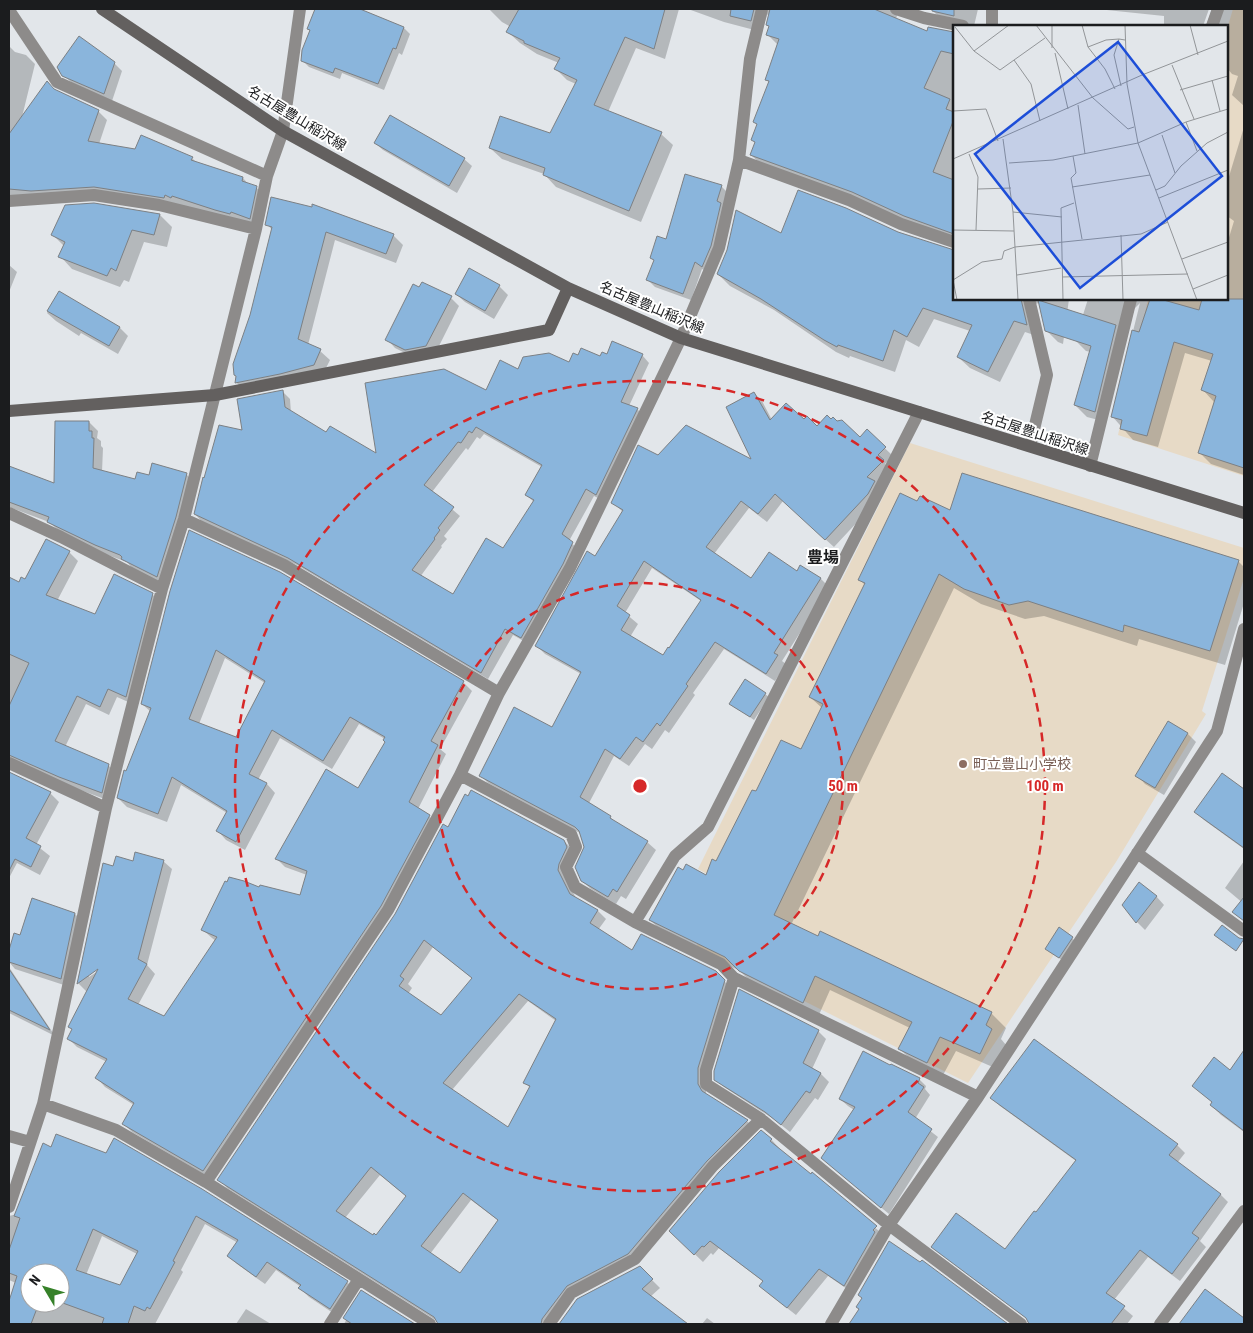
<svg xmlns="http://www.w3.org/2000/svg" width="1253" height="1333" font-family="'Roboto Condensed','Noto Sans JP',sans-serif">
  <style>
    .education { fill: #e7dac6 }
    .shadow { fill: #0003; fill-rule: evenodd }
    .building { fill: #8ab5dc; stroke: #7c8084; fill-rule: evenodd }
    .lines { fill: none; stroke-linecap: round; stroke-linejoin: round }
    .street { stroke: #8d8b8a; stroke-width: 12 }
    .secondary { stroke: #63605f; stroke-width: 12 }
    .ring { fill: none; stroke: #d62828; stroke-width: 2.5; stroke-dasharray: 9 6 }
    .education-dot { fill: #8d6e63; stroke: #fff; stroke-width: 2 }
    .labels { text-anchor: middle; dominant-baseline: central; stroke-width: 4; stroke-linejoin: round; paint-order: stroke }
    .street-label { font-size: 14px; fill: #1b1c1e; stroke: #fff }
    .education-label { font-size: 14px; fill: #785e54; stroke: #fff; text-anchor: start }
    .quarter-label { font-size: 16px; font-weight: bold; fill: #1b1c1e; stroke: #fff }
    .inset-road { fill: none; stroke: #929598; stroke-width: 1 }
    .view { fill: #1d4ed8; fill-opacity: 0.15; stroke: #1d4ed8; stroke-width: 2.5 }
    .inset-edge { fill: none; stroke: #1b1c1e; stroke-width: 2.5 }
    .centre { fill: #d62828; stroke: #fff; stroke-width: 2.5 }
    .ring-label { font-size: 15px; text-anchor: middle; font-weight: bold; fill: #d62828; stroke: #fff; stroke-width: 4; stroke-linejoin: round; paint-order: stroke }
  </style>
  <rect width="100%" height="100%" fill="#e2e6ea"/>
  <path class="education" d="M1233,9H1244V476L1118,435L1148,299H1227V29Z
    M910,443L1244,548V578L1202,711L1206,714L1116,862L968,1083L696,947L718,903L716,879L698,869Z"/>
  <path class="shadow" d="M316,9H353L404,28L410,34L402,55L399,53L384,90L342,73L340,79L309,67L302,60L311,32L308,29Z
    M491,9H679L665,59L636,48L608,112L661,134L673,145L641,222L556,187L544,174L502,159L490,148L551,135L576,84L567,80L556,69L559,63L537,54L520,43L508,32L511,27L502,22L490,10Z
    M688,9H899L896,19L928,33L929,29L954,34V240L763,166L751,155L756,143L752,140L758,125L754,122L770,83L766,79L778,45L768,35L770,27L768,25L770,13L767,15L762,32L724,22Z
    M933,9H978L974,26H963L944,22L933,11Z
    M1097,9H1209L1203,26H1164V16Z
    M1212,9H1244V106L1232,95L1238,76L1232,74L1227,68V26H1206Z
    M9,46L15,52L26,55L35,64L22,117L55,92L98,111L107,120L99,144L192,158L198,164L243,178L249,185L256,187L265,197L259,227L105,196L9,197Z
    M114,63L122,71L112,101L72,83L63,75Z
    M1244,127V475L1211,464L1200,453L1214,402L1203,390L1212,361L1185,353L1158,447L1133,440L1112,416L1140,303L1134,309L1106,422L1087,417L1075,405L1091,352L1086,351L1075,340L1088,299H1227V244L1234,221L1227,216V183Z
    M375,143L464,159L472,166L457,193L383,150Z
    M721,186L729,194L710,273L702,269L691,300L655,287L648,280L655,261L651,258L666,241Z
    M160,215L172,227L167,247L144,242L129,282L124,280L120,287L72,269L60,256L64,246L53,235Z
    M267,224L393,235L403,245L396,263L335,240L308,345L320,351L330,360L323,374L245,392L236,382L251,315L273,231Z
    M898,233L951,251L954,250V299H1069L1063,344L1058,342L1046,330L1039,303L1035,304L1037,336L1025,332L1000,382L970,368L958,357L970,331L934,319L919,347L906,340L895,372L850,356L849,358L836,352L774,310L730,286L718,274L781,235Z
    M9,265L17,272L9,292Z
    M499,286L508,295L494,319L465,302L456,294Z
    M420,288L451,298L459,306L435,354L415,358L395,348L387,339Z
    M60,293L120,328L128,336L118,354L81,333L79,336L56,321L47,313Z
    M607,355H642L649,363L629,406L637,409L645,417L604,501L594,496L569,541L580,551L529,644L513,635L488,679L297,565L202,522L195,514L244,432L282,391L290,399L291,413L327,434L378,455L487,392L518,370L569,364L601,358ZM484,434L542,467L526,495L534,502L504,550L454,596L420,577L442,547L441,546L447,539L444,536L460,516L432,492L466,448L468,450L477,437L480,439Z
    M754,393L762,401L772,420L804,421L818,428L860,439L867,431L893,456L885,464L891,469L876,502L834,547L783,501L767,522L749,508L714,554L751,579L797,572L801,567L821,579L829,587L782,661L786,664L775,681L724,649L693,693L695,695L669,733L665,730L652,749L645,744L629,766L614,756L589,803L610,817L617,824L647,842L656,850L626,899L621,896L616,904L591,889L582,881L585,847L580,833L488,783L480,775L553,729L581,674L545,654L537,646L596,558L623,512L612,502L659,457L754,462ZM652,568L701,601L663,656L630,637L638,624L625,613Z
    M89,422L98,431L97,438L101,441V446L103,448L102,472L136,481L150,477L186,474L195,483L166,585L132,568L127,562L105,554L58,530L49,522L9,507V468L56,485Z
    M918,502L951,512L1238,561L1244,567V603L1225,665L1139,639L1137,646L1044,616L1025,619L981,604L954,588L791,925L991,1013L1006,1028L1001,1039L1006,1045L995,1068L956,1051L942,1077L915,1064L900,1049L910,1028L830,990L818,1017L755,986L740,971L665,934L650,920L706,876L717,863L756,793L801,751L822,708L810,697L865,585L859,579Z
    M69,552L78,561L57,601L95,616L152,594L161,603L135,705L117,697L109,715L86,704L65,747L108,765L117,774L110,801L13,765L9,773L50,793L59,802L36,845L50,856L40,875L17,863L9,878V578L20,584Z
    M171,592L463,682L472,691L440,749L446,754L418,809L429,816L437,825L212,1179L132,1132L124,1124L134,1105L105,1087L97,1078L107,1062L77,1047L68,1038L73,1030L70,1027L87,992L78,983L104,864L114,867L134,862L163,861L172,869L147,965L155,974L138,1005L164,1017L216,941L212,938L203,930L259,889L300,897L307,875L285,867L277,859L359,790L387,742L385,739L359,724L332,769L280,738L258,780L267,784L275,793L245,850L226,840L218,831L227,813L181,785L167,822L127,807L118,798L151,712L142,704ZM225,658L265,683L236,739L199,724ZM102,965L104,967L89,977V974Z
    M765,694L769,697L754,720L731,704Z
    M1169,722L1188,734L1196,742L1164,795L1145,784L1137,775Z
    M1222,775L1244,791V849L1204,820L1196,811Z
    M448,828L564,841L572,849L566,879L576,898L598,911L606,919L598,930L632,952L715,972L732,989L706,1076V1094L747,1121L755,1129L715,1169L636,1262L573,1296L553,1324H439L437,1321L227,1188L219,1179L396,915ZM433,947L473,979L441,1016L408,994L412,988L408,984ZM528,1001L556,1021L525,1082L530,1088L508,1129L452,1090ZM380,1175L407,1197L376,1236L373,1237L345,1218ZM471,1200L499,1221L461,1274L430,1254Z
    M1244,861V904L1225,888Z
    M1156,896L1164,905L1145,930L1137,922Z
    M75,914L83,922L70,987L15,969L9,962V954L15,934L21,936Z
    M1072,938L1076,942L1063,961L1047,949Z
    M9,967L55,1036L9,1013Z
    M818,1031L826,1039L812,1069L821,1074L829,1082L818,1100L815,1098L790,1132L775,1120L724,1087L715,1079Z
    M1035,1040L1177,1145L1185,1153L1177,1163L1221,1195L1228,1202L1200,1241L1206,1247L1180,1281L1148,1257L1114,1300L1133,1316L1127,1324H1029L1030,1321L941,1254L1006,1251L1037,1214L1076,1161L1000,1106L992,1098Z
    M1244,1052V1132L1221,1115L1211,1105L1213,1103L1194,1086L1230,1071Z
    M919,1079L926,1086L925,1089L930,1095L915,1119L938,1137L889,1214L830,1165L854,1110L848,1106L840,1099Z
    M771,1139L779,1148L778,1149L884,1235L853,1293L828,1276L796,1315L769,1294L764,1282L719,1248L713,1255L711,1253L703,1262L679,1239Z
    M43,1145L347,1282L356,1291L339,1317L309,1297L300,1288L301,1287L276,1270L265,1284L237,1264L228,1256L238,1243L205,1224L181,1270L183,1272L155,1324H11L9,1322L10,1309L9,1305L16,1283L9,1280V1216L17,1214ZM102,1236L137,1254L120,1287L86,1275ZM30,1273H60V1303H30Z
    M922,1262L1006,1324H851L860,1309Z
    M639,1267L660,1288L650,1297L686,1324H559L577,1300Z
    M1205,1291L1244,1319V1324H1181Z
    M362,1292L413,1324H344Z
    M246,1309L271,1324H236Z
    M707,1318L715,1324H702Z"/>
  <path class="building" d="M315,9H360L404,27L396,49L393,48L378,84L335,68L333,73L301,61L302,50L310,30L307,29Z
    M519,9H665L654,49L625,37L594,105L662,132L629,211L543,175L545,168L489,148L500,116L550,133L577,80L554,69L560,58L524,43V41L506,32Z
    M731,9H754L751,21L730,16Z
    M770,9H874L927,31L928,27L954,32V54L941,51L924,88L950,99L946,109L954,112V119L933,172L954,180V234L904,216L852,192L750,155L755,142L751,140L757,124L753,122L769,81L765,80L779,39L766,35L769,26L766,25Z
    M932,9H954V16L932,11Z
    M79,36L115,62L104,94L62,76L57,67Z
    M47,81L54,89L99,110L88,141L135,149L141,135L193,157L191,160L243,177L242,181L257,186L250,219L231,212L230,214L215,210L172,196L171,198L165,195L164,198L94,187L31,191L9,189V134Z
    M390,115L465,158L449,186L374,143Z
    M685,174L722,185L717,201L721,203L711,246L702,267L695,262L683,294L646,280L654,260L650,258L657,236L666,239Z
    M798,190L846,208L898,232L954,250V299H1021L1027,325L1014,321L988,372L957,357L972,325L923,308L907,337L894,330L883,361L838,345L837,347L824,340L761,299L717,274L727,250L736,210L781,233Z
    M271,197L312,207V204L394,234L386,254L326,232L298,339L321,349L314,365L280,374L235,383L236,376L234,375L233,364L250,315L272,227L265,225Z
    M94,203L160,214L154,235L132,230L116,271L111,268L107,276L58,257L65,242L51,235L65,205Z
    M469,268L500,285L485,311L455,294Z
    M422,282L452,296L426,346L405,350L385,340L413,284L419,287Z
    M59,291L120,327L109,346L47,311Z
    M1150,299H1160L1199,310L1202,299H1244V468L1198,453L1216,396L1201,390L1213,354L1174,342L1147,436L1120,429L1122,420L1111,417L1132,330L1139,332Z
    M1038,300L1116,325L1095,412L1074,405L1091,346L1045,331Z
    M612,341L643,354L621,402L638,408L596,495L586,489L562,534L573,542L563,564L521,638L505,629L481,673L288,558L194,514L203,477L204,478L219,425L242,430L237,399L283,390L285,407L326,432L330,426L376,453L365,383L444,369L486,390L500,360L518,369L523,357L549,353L569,362L573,353L578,355L581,348L600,356L602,352L607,354ZM476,427L542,465L525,495L534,500L503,548L486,538L453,594L412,570L435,539L434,538L440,530L438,528L454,507L424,485L458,442L461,443L469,431L472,433Z
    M754,392L770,420L786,403L804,419L807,416L817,426L827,415L831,419L833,417L837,421L842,420L860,437L867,429L886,447L878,455L884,460L867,477L875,481L868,494L825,540L775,494L758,514L741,501L706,547L751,578L769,552L797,571L800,565L821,578L774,653L778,655L766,674L715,642L686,684L688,686L660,726L657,723L643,742L636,737L620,759L605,749L580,797L611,816L610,818L648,841L617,892L613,889L608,897L581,881L575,867L584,847L579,831L575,827L479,776L514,707L552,727L581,672L535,646L587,551L595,556L623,510L611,503L638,445L658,455L686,425L751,459L726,407ZM644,561L701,600L669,648L668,647L663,655L621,630L630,615L617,606Z
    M55,421H89V431H92V438H94L93,468L135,479L137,472L149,475L152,463L187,473L176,517L157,577L121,559L122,557L120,555L95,545L47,522L49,517L9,502V466L54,483Z
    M962,473L1239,560L1210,651L1124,625L1123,632L1028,601L1009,605L964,589L939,574L774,915L818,936L820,931L992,1012L986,1025L992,1029L980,1054L940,1037L927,1063L898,1049L912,1022L815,976L803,1003L739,971L725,957L649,920L678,867L683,870L686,864L706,875L712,859L716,861L752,790L756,791L781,740L801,749L823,704L809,697L865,583L858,580L900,493L917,501L920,496L950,510Z
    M189,530L280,572L464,681L431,741L438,745L409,802L430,815L381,906L203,1171L122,1124L134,1103L95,1078L107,1059L67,1039L72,1029L68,1027L98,969L77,984L103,863L113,866L116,856L133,861L135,852L164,860L138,959L147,964L128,999L164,1016L217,937L201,930L225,881L227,882L229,877L244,881L259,887L260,885L300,895L307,871L275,859L326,769L358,788L385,742L383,740L385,737L350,717L323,761L272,730L249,774L267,783L236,842L216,831L227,811L172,777L158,814L117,798L124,770L126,771L151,708L141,704L170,591ZM216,650L265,681L236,737L189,719Z
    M46,539L70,551L46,595L95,614L114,574L153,593L126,697L108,689L100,707L77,696L55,741L109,764L102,793L59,777L9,755V706L29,663L9,654V577L19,582L21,577L25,579Z
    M745,679L766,693L750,717L729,704Z
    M1168,721L1188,733L1155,788L1135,776Z
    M9,772L51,792L26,838L41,846L31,867L15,859L9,871Z
    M1222,773L1244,789V848L1194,812Z
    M471,790L564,840L567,847L559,864L558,870L570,894L598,910L590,923L632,950L641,934L716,971L725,980L698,1068V1084L702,1091L748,1120L707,1161L628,1254L567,1286L542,1319L541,1324H438L434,1317L217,1180L395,914L443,824L448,827L465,794L468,796ZM424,940L472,978L441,1015L399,986L404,979L400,976ZM519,994L556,1019L523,1083L530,1086L508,1127L443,1083ZM371,1167L406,1196L376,1235L374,1233L373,1235L336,1211ZM463,1193L498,1220L460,1273L421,1246Z
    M1139,882L1157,896L1136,923L1122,905Z
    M1244,897V921L1232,912Z
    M32,898L75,913L61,979L9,962V950L14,933L20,935Z
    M1222,925L1239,938L1244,939L1236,951L1214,935Z
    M1059,927L1073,937L1059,958L1045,949Z
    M9,969L50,1030L9,1010Z
    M739,989L819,1030L803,1063L821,1073L810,1093L806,1091L781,1125L765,1112L714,1080V1071Z
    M1034,1039L1178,1144L1169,1155L1221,1194L1192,1233L1199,1238L1172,1274L1140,1250L1106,1293L1125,1306L1111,1324H1029L1026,1318L931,1247L956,1213L1005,1249L1034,1211L1036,1212L1076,1160L990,1098Z
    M1244,1050V1131L1210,1105L1212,1102L1192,1086L1214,1057L1230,1070Z
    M863,1051L890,1065L891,1064L920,1078L918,1083L924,1087L908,1112L932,1129L881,1208L821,1158L855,1107L839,1099Z
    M761,1130L772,1139L770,1141L811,1174L812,1172L877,1226L873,1230L875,1232L844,1286L819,1269L787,1308L759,1286L763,1281L710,1241L704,1247L702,1246L694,1255L669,1231L719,1172Z
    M56,1134L106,1153L114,1138L202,1189L348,1281L330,1309L298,1288L301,1285L267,1262L256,1277L227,1256L238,1240L196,1216L173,1261L175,1262L150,1309L147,1307L145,1311L134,1306L128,1324H102L104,1318L60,1302V1273H30V1303H39L31,1324H9V1301L17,1276L9,1273V1250L20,1218L14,1216L43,1143L51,1147ZM93,1229L138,1251L120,1285L76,1270Z
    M889,1241L920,1262L922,1260L1008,1324H849L859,1309L856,1307L862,1298L858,1295Z
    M640,1266L653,1279L642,1289L688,1324H559L577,1299Z
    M1205,1289L1244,1318V1324H1179Z
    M361,1290L415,1324H352L343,1318Z"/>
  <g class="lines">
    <path class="street" d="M896,9L924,18L963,26
      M992,9V26
      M9,10L57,82L267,176
      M1212,26L1218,9
      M739,160L849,200L901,224L954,242
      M9,201L94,195L159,205L256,229
      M1029,299L1047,375L1030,446
      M1090,466L1131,299
      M9,513L61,537L162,589
      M184,519L284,565L499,693
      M9,763L106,808
      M460,775L571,834L576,847L566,867L575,887L635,922L721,964L734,978L978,1097
      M1137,853L1244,931
      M635,922L675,856L708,827L919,412
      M734,978L706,1070V1084L761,1119L889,1225L1021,1324
      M43,1104L116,1130L206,1182L430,1324
      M9,1136L30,1142
      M206,1182L388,910L460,775L499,693L570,568L681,338L719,248L739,160L750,59L762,9
      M9,1207L43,1104L106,808L162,589L184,519L256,229L267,176L283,131L300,9
      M330,1324L359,1279
      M549,1324L571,1293L635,1259L713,1166L761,1119
      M831,1324L889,1225L978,1097L1217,731L1244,629
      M1160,1324L1244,1211"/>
    <path class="secondary" d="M102,9L283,131L568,288L681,338L1244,513
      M9,411L215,395L549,330L568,288"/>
  </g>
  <g class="ring">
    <circle cx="640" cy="786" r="203"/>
    <circle cx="640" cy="786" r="405"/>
  </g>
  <circle class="education-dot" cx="963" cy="764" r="5"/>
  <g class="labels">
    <g class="street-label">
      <text transform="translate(297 118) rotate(31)">名古屋豊山稲沢線</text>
      <text transform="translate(652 307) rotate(23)">名古屋豊山稲沢線</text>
      <text transform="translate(1035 433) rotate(18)">名古屋豊山稲沢線</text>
    </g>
    <g class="education-label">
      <text x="973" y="764">町立豊山小学校</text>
    </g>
    <g class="quarter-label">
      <text x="823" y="557">豊場</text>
    </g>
  </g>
  <g transform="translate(953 25)">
    <rect width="275" height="275" fill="#e2e6ea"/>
    <path class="inset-road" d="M83,0L140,73L175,104L181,102M99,0V23M129,0L135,22L152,44L162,64M172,0L174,59L185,118L244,275M237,0L245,30M2,2L21,26L47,45L92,13M135,22L153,15L166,14M21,26L56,0M102,28L115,84M61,35L78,59L87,96M219,40L241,94M259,55L267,86M168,61L161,30L166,14L172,15M227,65L275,51M125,80L132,129M0,86L33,84L45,116M233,97L244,126M209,110L222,148M50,114L60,187L65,275M16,129L25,152L23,205M120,131L123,148L118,153L129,214M0,134L189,50L275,16M56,138L100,135L185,118L233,97L275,84M119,162L197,150M25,164L58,163M203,165L212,161L228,141L254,118L275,107M206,173L275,145M60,187L109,192M0,205L61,206M168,210L170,275M229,234L275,217M64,250L108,243M109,252L235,249M0,255L29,237L49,234L51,226L62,222L188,209L215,197M0,255L4,275M240,264L275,250M110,275L108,183L121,178"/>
    <path class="view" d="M165,17L269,151L127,263L22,129Z"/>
    <rect width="275" height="275" class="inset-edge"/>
  </g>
  <circle cx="640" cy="786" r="8" class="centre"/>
  <g class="ring-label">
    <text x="843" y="791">50 m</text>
    <text x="1045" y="791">100 m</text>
  </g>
  <rect width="1253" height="1333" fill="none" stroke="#1b1c1e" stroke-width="20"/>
  <g transform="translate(45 1288) rotate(308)"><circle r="24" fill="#ffffff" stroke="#a4a4a5"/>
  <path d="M0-4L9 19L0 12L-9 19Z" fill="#368129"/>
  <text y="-8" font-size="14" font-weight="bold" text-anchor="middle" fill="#1b1c1e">N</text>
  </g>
</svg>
